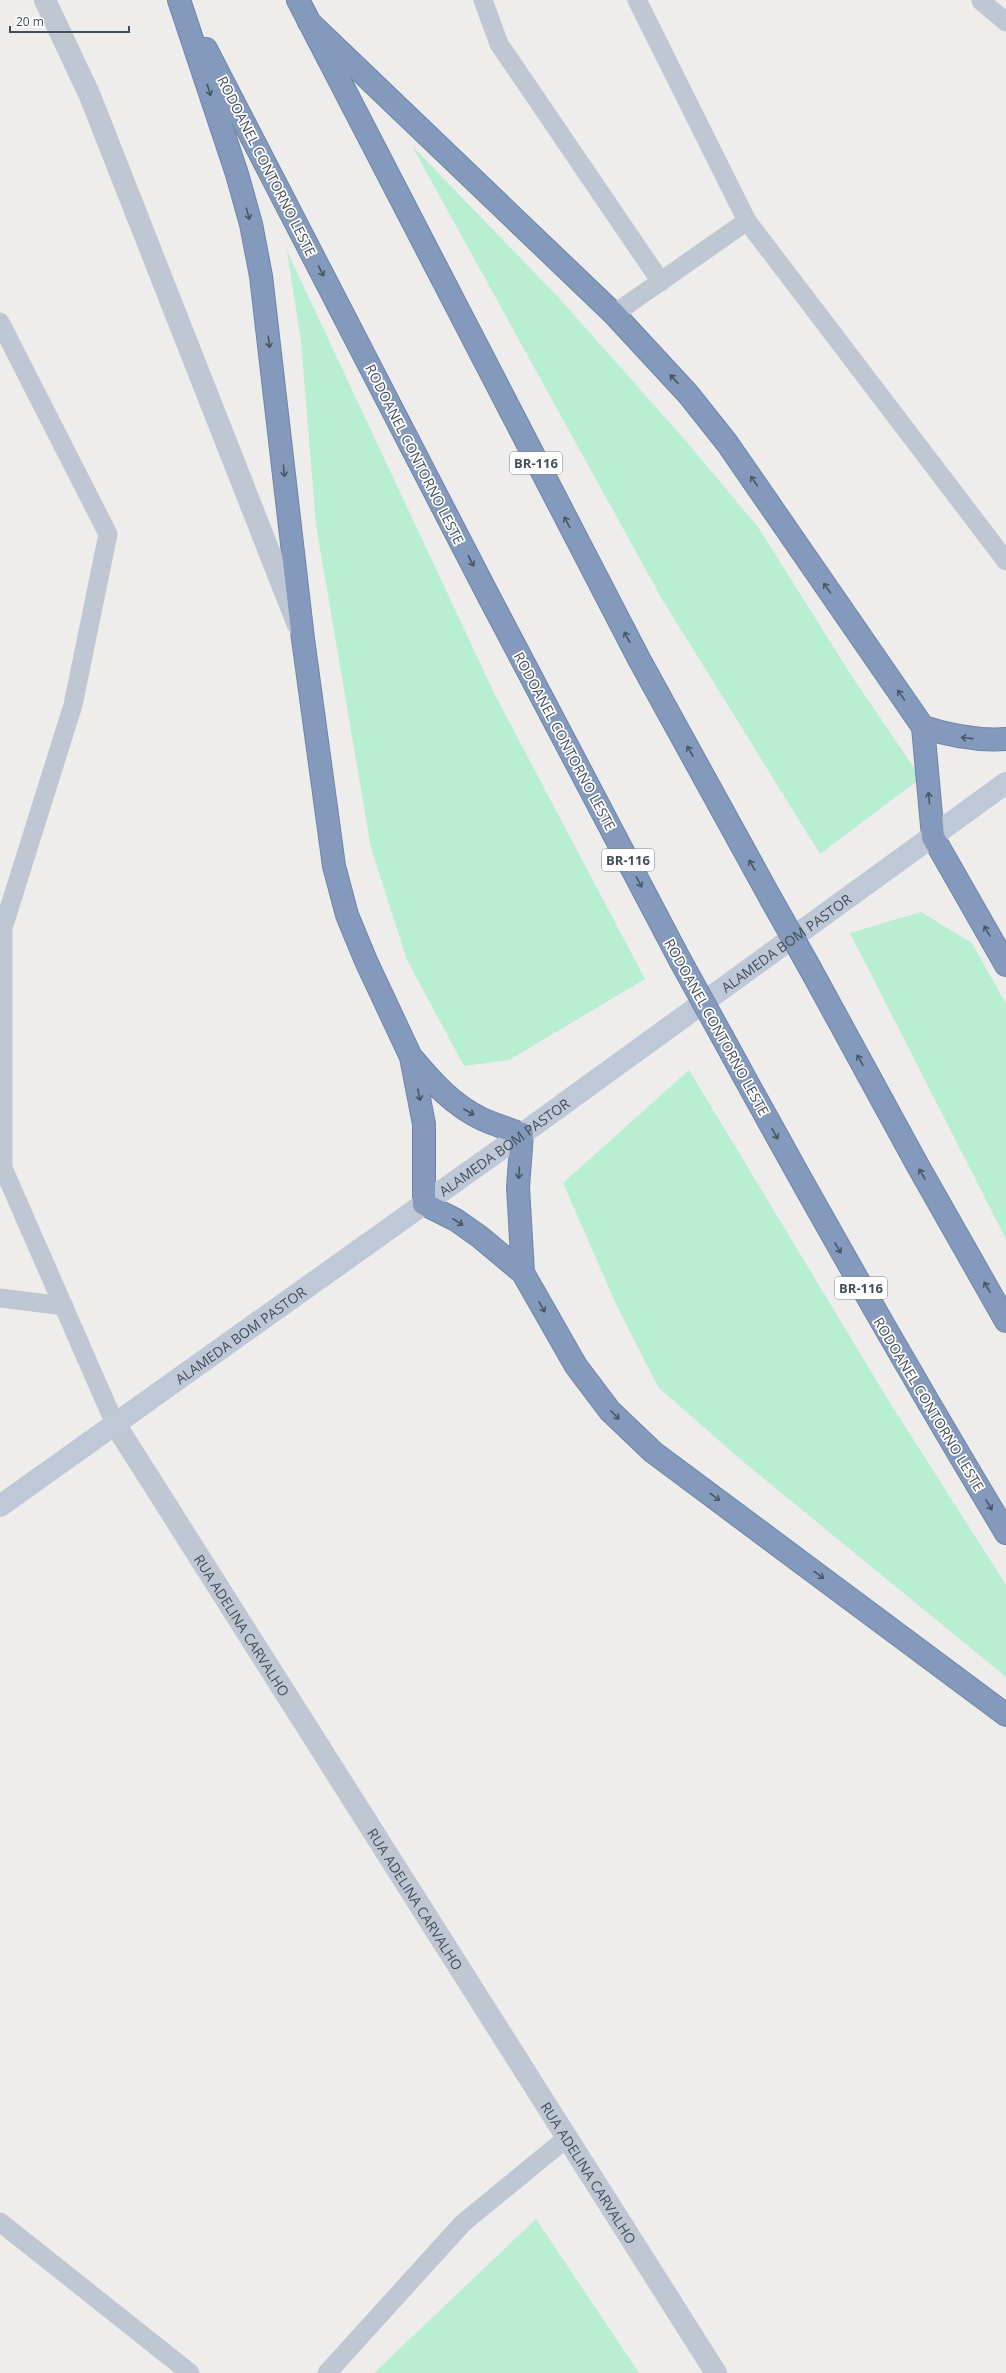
<svg xmlns="http://www.w3.org/2000/svg" width="1006" height="2373" font-family="'Open Sans',sans-serif">
  <style>
    .green { fill: #b8eed1 }
    .lines { fill: none; stroke-linecap: round; stroke-linejoin: round }
    .highway-casing { stroke: #6e85a7; stroke-width: 24 }
    .lane { stroke: #bfc7d2; stroke-width: 19 }
    .street { stroke: #bfc7d2; stroke-width: 22 }
    .secondary { stroke: #bec8d6; stroke-width: 22 }
    .highway { stroke: #839abc; stroke-width: 22 }
    .highway-bridge-casing { stroke: #6e85a7; stroke-width: 24; stroke-linecap: butt }
    .highway-bridge { stroke: #839abc; stroke-width: 22 }
    .oneway { stroke: #4a5663 }
    .labels { text-anchor: middle; dominant-baseline: central; stroke-width: 3.5; stroke-linejoin: round; paint-order: stroke }
    .shield { fill: #fff; stroke: #7c838b; stroke-width: 1 }
    .shield-label { font-size: 13px; font-weight: bold; fill: #444e59 }
    .street-label { font-size: 14px; fill: #444e59; stroke: #fff }
  </style>
  <rect width="100%" height="100%" fill="#efecec"/>
  <path class="green" d="M412,146L559,298L685,440L758,527L851,675L921,778L820,854L662,599Z
    M287,251L495,695L645,979L509,1060L464,1066L407,960L371,848L316,525L301,341Z
    M921,912L972,943L1006,1004V1239L850,933Z
    M689,1070L887,1398L1006,1585V1677L740,1459L658,1387L617,1306L563,1183Z
    M536,2219L639,2373H374Z"/>
  <g class="lines">
    <defs>
      <path id="highway" d="M179,0L237,174L251,224L261,276L303,639L334,866L347,915L366,961L411,1057L424,1124V1204L456,1220L480,1237L523,1273L576,1366L610,1411L653,1452L1006,1715
        M298,0L639,659L771,899
        M309,22L614,314L688,394L727,443L923,727L933,837L1006,965
        M206,49L488,595L680,960
        M923,727C951,736 977,741 1006,739
        M811,970L918,1166L1006,1321
        M723,1038C814,1205 908,1370 1006,1533
        M413,1059C433,1083 453,1105 482,1119C495,1125 509,1129 522,1134L518,1187L523,1273"/>
    </defs>
    <use href="#highway" class="highway-casing"/>
    <path class="lane" d="M483,0L499,44L661,282
      M637,0L747,221L1006,561
      M981,1L1006,22
      M614,314L747,221
      M0,322L108,534L73,705L3,928V1168L115,1424
      M0,1298L64,1306
      M0,2222L190,2373
      M327,2373L463,2223L568,2137"/>
    <g class="street">
      <path d="M45,0L90,96L298,625"/>
      <path id="s1" d="M115,1424L716,2373"/>
    </g>
    <path class="secondary" id="s2" d="M0,1506L522,1134L1006,783"/>
    <use href="#highway" class="highway"/>
    <defs>
      <path id="highway-bridge" d="M771,899L811,970
        M680,960L723,1038"/>
    </defs>
    <use href="#highway-bridge" class="highway-bridge-casing"/>
    <use href="#highway-bridge" class="highway-bridge"/>
  </g>
  <defs><path id="oneway-shaft" d="M-6 0H5M1.5-3L5.5 0L1.5 3" fill="none" stroke-width="1.6" stroke-linecap="round" stroke-linejoin="round"/></defs>
  <g class="oneway">
    <use href="#oneway-shaft" transform="translate(209 90) rotate(72)"/>
    <use href="#oneway-shaft" transform="translate(248 214) rotate(74)"/>
    <use href="#oneway-shaft" transform="translate(321 271) rotate(63)"/>
    <use href="#oneway-shaft" transform="translate(269 342) rotate(83)"/>
    <use href="#oneway-shaft" transform="translate(674 379) rotate(-133)"/>
    <use href="#oneway-shaft" transform="translate(284 471) rotate(83)"/>
    <use href="#oneway-shaft" transform="translate(754 481) rotate(-125)"/>
    <use href="#oneway-shaft" transform="translate(567 522) rotate(-118)"/>
    <use href="#oneway-shaft" transform="translate(471 561) rotate(63)"/>
    <use href="#oneway-shaft" transform="translate(827 588) rotate(-125)"/>
    <use href="#oneway-shaft" transform="translate(627 637) rotate(-118)"/>
    <use href="#oneway-shaft" transform="translate(901 695) rotate(-125)"/>
    <use href="#oneway-shaft" transform="translate(967 738) rotate(-174)"/>
    <use href="#oneway-shaft" transform="translate(690 751) rotate(-119)"/>
    <use href="#oneway-shaft" transform="translate(929 798) rotate(-95)"/>
    <use href="#oneway-shaft" transform="translate(752 865) rotate(-119)"/>
    <use href="#oneway-shaft" transform="translate(639 882) rotate(62)"/>
    <use href="#oneway-shaft" transform="translate(987 931) rotate(-120)"/>
    <use href="#oneway-shaft" transform="translate(860 1060) rotate(-119)"/>
    <use href="#oneway-shaft" transform="translate(419 1095) rotate(78)"/>
    <use href="#oneway-shaft" transform="translate(469 1112) rotate(30)"/>
    <use href="#oneway-shaft" transform="translate(775 1134) rotate(61)"/>
    <use href="#oneway-shaft" transform="translate(519 1173) rotate(94)"/>
    <use href="#oneway-shaft" transform="translate(922 1174) rotate(-120)"/>
    <use href="#oneway-shaft" transform="translate(458 1222) rotate(33)"/>
    <use href="#oneway-shaft" transform="translate(838 1248) rotate(60)"/>
    <use href="#oneway-shaft" transform="translate(987 1287) rotate(-120)"/>
    <use href="#oneway-shaft" transform="translate(542 1307) rotate(60)"/>
    <use href="#oneway-shaft" transform="translate(615 1415) rotate(45)"/>
    <use href="#oneway-shaft" transform="translate(715 1497) rotate(37)"/>
    <use href="#oneway-shaft" transform="translate(989 1505) rotate(59)"/>
    <use href="#oneway-shaft" transform="translate(819 1575) rotate(37)"/>
  </g>
  <g class="labels">
    <g class="shield">
      <rect x="510" y="452" width="52" height="22" rx="3"/>
      <rect x="602" y="849" width="52" height="22" rx="3"/>
      <rect x="835" y="1277" width="52" height="22" rx="3"/>
    </g>
    <g class="shield-label">
      <text x="536" y="463">BR-116</text>
      <text x="628" y="860">BR-116</text>
      <text x="861" y="1288">BR-116</text>
    </g>
    <g class="street-label">
      <text transform="translate(267 166) rotate(63)">RODOANEL CONTORNO LESTE</text>
      <text transform="translate(415 454) rotate(63)">RODOANEL CONTORNO LESTE</text>
      <text transform="translate(565 741) rotate(62)">RODOANEL CONTORNO LESTE</text>
      <text stroke="none"><textPath href="#s2" startOffset="967">ALAMEDA BOM PASTOR</textPath></text>
      <text transform="translate(717 1027) rotate(61)">RODOANEL CONTORNO LESTE</text>
      <text stroke="none"><textPath href="#s2" startOffset="619">ALAMEDA BOM PASTOR</textPath></text>
      <text stroke="none"><textPath href="#s2" startOffset="295">ALAMEDA BOM PASTOR</textPath></text>
      <text transform="translate(929 1404) rotate(59)">RODOANEL CONTORNO LESTE</text>
      <text stroke="none"><textPath href="#s1" startOffset="238">RUA ADELINA CARVALHO</textPath></text>
      <text stroke="none"><textPath href="#s1" startOffset="562">RUA ADELINA CARVALHO</textPath></text>
      <text stroke="none"><textPath href="#s1" startOffset="886">RUA ADELINA CARVALHO</textPath></text>
    </g>
  </g>
  <path d="M10 26v6h119v-6" fill="none" stroke="#444e59" stroke-width="2"/>
  <text x="16" y="26" font-size="12" fill="#444e59" stroke="#ffffff" stroke-width="3" paint-order="stroke">20 m</text>
</svg>
